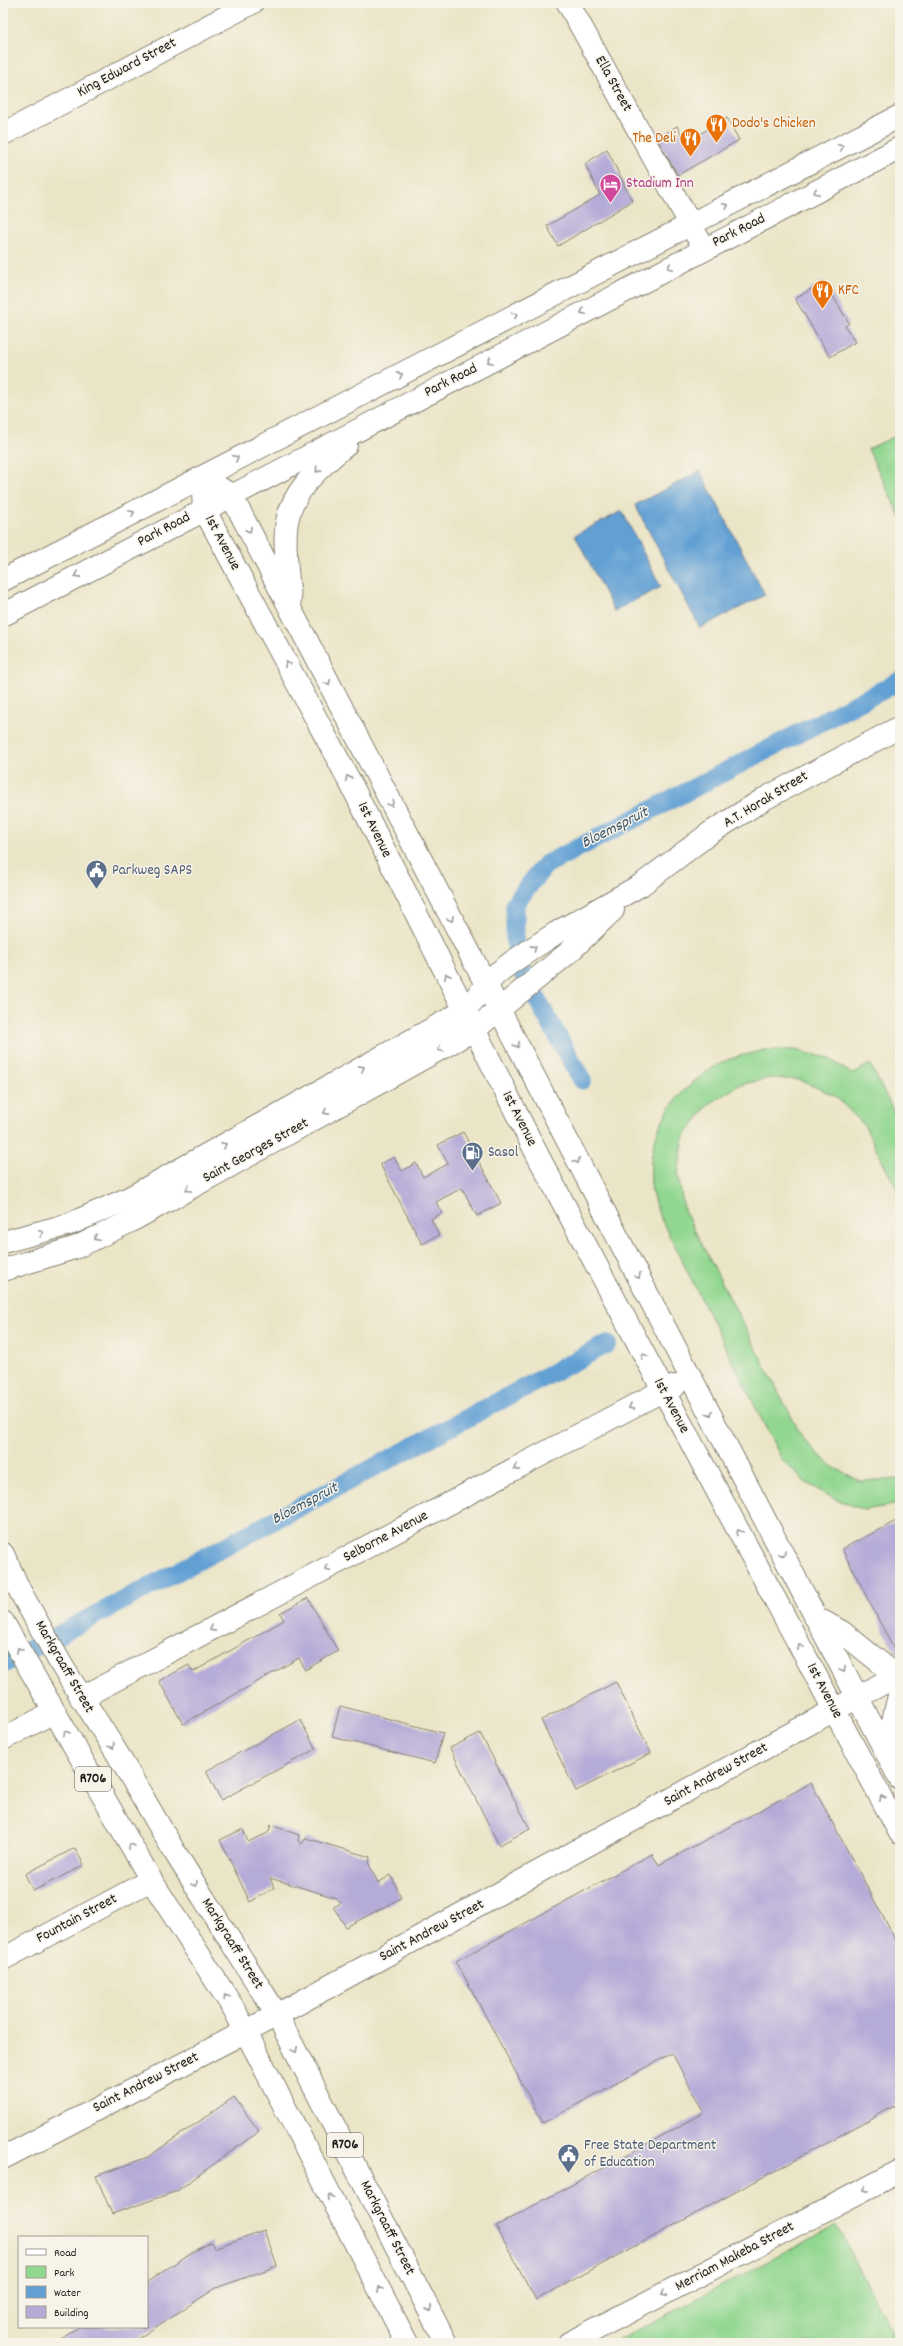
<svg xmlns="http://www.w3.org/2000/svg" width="903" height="2346" font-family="Dekko,sans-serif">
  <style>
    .green { fill: #92d790; stroke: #577a56 }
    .water { fill: #62a0d4; stroke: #3f5e78 }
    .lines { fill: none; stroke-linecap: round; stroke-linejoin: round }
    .canal { stroke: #62a0d4; stroke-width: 19 }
    .building { fill: #b5abd8 }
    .minor-casing { stroke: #848072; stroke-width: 24 }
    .major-casing { stroke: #848072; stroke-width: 24 }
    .minor { stroke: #fff; stroke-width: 22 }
    .major { stroke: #fff; stroke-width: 22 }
    .oneway { stroke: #999 }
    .labels { text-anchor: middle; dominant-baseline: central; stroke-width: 3; stroke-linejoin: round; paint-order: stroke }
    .shield { fill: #f7f3e8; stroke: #5e5c59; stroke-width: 1 }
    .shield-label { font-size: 14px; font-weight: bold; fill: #1c1c1c }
    .street-label { font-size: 15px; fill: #1c1c1c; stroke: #f7f3e8 }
    .food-label { font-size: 15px; fill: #c56008; stroke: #f7f3e8; text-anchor: start }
    .hotel-label { font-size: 15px; fill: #b23c85; stroke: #f7f3e8; text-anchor: start }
    .service-label { font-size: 15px; fill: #4e5e75; stroke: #f7f3e8; text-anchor: start }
    .water-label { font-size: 16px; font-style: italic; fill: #3c576f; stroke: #f7f3e8 }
  </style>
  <rect width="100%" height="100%" fill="#f7f3e8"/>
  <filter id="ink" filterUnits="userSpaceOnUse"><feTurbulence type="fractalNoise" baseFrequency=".025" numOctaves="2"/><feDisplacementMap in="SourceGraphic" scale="8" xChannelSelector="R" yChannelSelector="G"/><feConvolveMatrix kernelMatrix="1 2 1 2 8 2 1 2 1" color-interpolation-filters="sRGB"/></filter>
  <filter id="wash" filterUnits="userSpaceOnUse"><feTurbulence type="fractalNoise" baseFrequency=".012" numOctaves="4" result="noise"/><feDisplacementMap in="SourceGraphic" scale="16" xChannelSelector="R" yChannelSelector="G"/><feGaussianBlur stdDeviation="0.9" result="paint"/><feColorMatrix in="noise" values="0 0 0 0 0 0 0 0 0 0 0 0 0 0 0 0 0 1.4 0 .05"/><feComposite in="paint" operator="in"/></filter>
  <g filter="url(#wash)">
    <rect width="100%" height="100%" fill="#ebe5c7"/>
    <path class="green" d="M900,434V517L868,449Z
      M764,1050H795L828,1058L852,1074L870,1064L900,1124V1195L864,1125L835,1096L800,1080L770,1078L739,1085L708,1105L684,1137L678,1174L684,1210L803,1439L831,1466L860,1481L900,1479V1504L864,1510L831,1497L805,1482L782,1460L659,1215C656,1205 651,1193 651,1183C647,1128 675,1088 723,1062C735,1056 751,1054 764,1050Z
      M837,2225L893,2335L876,2343H613Z"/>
    <path class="water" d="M700,471L765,595L700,628L635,505Z
      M622,511L661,587L614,611L575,535Z"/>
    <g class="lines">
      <path class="canal" d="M582,1080L523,974L515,941V903L545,865L900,681
        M3,1664L607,1344"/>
    </g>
    <g id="blocks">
      <path class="building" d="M727,118L739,140L678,175L657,139L677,126L686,142Z
        M607,149L632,201L558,246L547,226L600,195L585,164Z
        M824,281L849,323L845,326L855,342L830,357L795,299Z
        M899,927H900L899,964L897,946Z
        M463,1132L501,1203L477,1216L462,1188L436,1202L442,1213L431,1219L439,1235L422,1244L380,1164L394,1157L402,1171L416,1163L423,1177L448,1164L438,1145Z
        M900,1519V1661L842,1549Z
        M308,1598L338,1651L305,1670L299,1658L183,1724L159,1681L189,1665L193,1672L284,1620L280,1613Z
        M616,1682L651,1753L576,1791L541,1720Z
        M340,1706L443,1733L435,1763L332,1737Z
        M300,1720L316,1749L221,1800L206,1771Z
        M480,1733L530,1829L499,1845L450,1748Z
        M811,1783L900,1948V2103L536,2300L496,2226L704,2113L672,2053L543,2123L456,1961L652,1854L659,1865Z
        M271,1825L299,1835L298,1841L302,1844L306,1838L370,1857L369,1864L378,1883L391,1875L401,1898L346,1927L333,1907L341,1903L336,1898L270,1878L274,1888L250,1902L220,1840L243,1829L248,1842L268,1833Z
        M75,1848L84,1865L33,1891L25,1874Z
        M234,2097L259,2131L177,2191L112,2214L96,2176L148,2157Z
        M264,2230L277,2266L216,2288L131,2343H55L79,2327H147V2282L186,2256L211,2242L214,2248Z"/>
    </g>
  </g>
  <g filter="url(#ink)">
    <use href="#blocks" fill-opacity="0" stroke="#848072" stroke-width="1"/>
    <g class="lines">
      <defs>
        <path id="minor" d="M568,3L698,238
          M3,134L252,3
          M202,477L204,509L349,780L538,1156L900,1833
          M202,477L231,495L900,1779
          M3,580L900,116
          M290,600C288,577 284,553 286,530C288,493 320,467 346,445
          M3,615L900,148
          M3,1242L70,1224L129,1198L464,1011L496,974L512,962L556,933L641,885L710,833L764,799L900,727
          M3,1270L77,1247L131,1221L474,1030L568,953L613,910
          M815,1617L842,1632L897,1676
          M81,1698L662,1391L675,1386
          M3,1739L54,1712
          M886,1752L900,1691
          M3,1959L151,1880
          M3,2158L277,2015L900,1674
          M569,2343L900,2171"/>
        <path id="major" d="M3,1554L21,1593L62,1666L117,1753L174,1851L277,2015L446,2343
          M3,1622L151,1880L234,2009L407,2343"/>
      </defs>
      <use href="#minor" class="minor-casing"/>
      <use href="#major" class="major-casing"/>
      <use href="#minor" class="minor"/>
      <use href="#major" class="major"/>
    </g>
    <defs><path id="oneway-chevron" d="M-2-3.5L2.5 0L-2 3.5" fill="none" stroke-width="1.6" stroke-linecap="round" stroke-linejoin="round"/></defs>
    <g class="oneway">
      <use href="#oneway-chevron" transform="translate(841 147) rotate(-27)"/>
      <use href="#oneway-chevron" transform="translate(816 192) rotate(153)"/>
      <use href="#oneway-chevron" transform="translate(726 206) rotate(-27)"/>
      <use href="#oneway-chevron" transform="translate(670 267) rotate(153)"/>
      <use href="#oneway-chevron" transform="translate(583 312) rotate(153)"/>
      <use href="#oneway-chevron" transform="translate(515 315) rotate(-27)"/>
      <use href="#oneway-chevron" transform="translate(490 361) rotate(153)"/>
      <use href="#oneway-chevron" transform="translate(400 375) rotate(-27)"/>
      <use href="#oneway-chevron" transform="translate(236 458) rotate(-27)"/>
      <use href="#oneway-chevron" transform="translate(318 470) rotate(132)"/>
      <use href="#oneway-chevron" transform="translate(132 513) rotate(-27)"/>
      <use href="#oneway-chevron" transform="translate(249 530) rotate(63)"/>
      <use href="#oneway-chevron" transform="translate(77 575) rotate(152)"/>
      <use href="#oneway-chevron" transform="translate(287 664) rotate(-118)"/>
      <use href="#oneway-chevron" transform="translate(328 683) rotate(62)"/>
      <use href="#oneway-chevron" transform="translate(348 778) rotate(-117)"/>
      <use href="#oneway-chevron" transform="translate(391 804) rotate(62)"/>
      <use href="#oneway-chevron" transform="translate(451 919) rotate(62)"/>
      <use href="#oneway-chevron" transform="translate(534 948) rotate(-33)"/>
      <use href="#oneway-chevron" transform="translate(447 976) rotate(-116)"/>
      <use href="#oneway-chevron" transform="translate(517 1045) rotate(62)"/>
      <use href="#oneway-chevron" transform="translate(440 1049) rotate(151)"/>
      <use href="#oneway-chevron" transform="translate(362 1068) rotate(-29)"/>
      <use href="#oneway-chevron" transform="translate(326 1112) rotate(151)"/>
      <use href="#oneway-chevron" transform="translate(224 1145) rotate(-29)"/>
      <use href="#oneway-chevron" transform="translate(577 1161) rotate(62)"/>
      <use href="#oneway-chevron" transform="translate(188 1189) rotate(151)"/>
      <use href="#oneway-chevron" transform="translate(41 1233) rotate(-17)"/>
      <use href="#oneway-chevron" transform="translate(96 1238) rotate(154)"/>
      <use href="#oneway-chevron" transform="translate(638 1276) rotate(62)"/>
      <use href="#oneway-chevron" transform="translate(644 1356) rotate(-118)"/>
      <use href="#oneway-chevron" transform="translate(631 1407) rotate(152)"/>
      <use href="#oneway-chevron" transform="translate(710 1414) rotate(62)"/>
      <use href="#oneway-chevron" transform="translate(516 1468) rotate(152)"/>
      <use href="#oneway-chevron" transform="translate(739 1532) rotate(-118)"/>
      <use href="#oneway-chevron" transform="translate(783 1554) rotate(62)"/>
      <use href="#oneway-chevron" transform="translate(327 1568) rotate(152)"/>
      <use href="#oneway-chevron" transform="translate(212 1629) rotate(152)"/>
      <use href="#oneway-chevron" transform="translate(800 1647) rotate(-118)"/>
      <use href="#oneway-chevron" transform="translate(19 1650) rotate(-119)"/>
      <use href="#oneway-chevron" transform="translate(843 1670) rotate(62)"/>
      <use href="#oneway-chevron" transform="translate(66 1733) rotate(-120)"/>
      <use href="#oneway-chevron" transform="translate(112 1746) rotate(57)"/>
      <use href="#oneway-chevron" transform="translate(882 1798) rotate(-118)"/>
      <use href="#oneway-chevron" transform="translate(131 1846) rotate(-120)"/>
      <use href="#oneway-chevron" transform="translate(195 1884) rotate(58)"/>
      <use href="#oneway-chevron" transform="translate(226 1997) rotate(-123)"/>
      <use href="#oneway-chevron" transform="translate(295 2050) rotate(62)"/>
      <use href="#oneway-chevron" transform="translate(865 2189) rotate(152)"/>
      <use href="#oneway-chevron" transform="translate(330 2197) rotate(-117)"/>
      <use href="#oneway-chevron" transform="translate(379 2289) rotate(-118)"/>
      <use href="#oneway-chevron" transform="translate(663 2294) rotate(152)"/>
      <use href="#oneway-chevron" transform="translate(429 2309) rotate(63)"/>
    </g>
  </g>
  <defs>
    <symbol id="restaurant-pin" viewBox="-11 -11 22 30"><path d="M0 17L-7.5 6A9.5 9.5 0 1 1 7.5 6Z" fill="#e8710a" stroke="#f7f3e8"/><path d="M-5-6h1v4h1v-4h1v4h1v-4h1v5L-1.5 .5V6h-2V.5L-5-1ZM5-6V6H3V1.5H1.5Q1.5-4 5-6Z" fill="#fff"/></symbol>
    <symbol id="hotel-pin" viewBox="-11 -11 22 30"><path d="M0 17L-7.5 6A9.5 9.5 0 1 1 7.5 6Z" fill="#d1479c" stroke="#f7f3e8"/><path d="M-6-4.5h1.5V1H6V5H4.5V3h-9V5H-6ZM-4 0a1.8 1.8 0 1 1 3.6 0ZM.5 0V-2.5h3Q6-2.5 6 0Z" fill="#fff"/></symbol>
    <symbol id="civic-pin" viewBox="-11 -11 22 30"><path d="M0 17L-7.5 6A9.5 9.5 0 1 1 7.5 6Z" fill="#5c6f8a" stroke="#f7f3e8"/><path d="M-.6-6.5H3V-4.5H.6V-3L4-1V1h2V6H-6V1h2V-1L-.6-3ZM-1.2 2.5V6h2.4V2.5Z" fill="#fff"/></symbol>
    <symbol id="fuel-pin" viewBox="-11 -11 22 30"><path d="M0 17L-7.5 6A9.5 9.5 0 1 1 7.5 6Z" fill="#5c6f8a" stroke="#f7f3e8"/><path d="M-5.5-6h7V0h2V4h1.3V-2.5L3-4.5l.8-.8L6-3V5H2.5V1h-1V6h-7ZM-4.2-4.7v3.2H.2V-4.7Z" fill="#fff"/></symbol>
  </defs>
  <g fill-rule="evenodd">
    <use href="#restaurant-pin" x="704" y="112" width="25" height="34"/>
    <use href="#restaurant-pin" x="678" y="126" width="25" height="34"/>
    <use href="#hotel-pin" x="598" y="172" width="25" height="34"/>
    <use href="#restaurant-pin" x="810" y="278" width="25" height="34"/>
    <use href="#civic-pin" x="84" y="858" width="25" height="34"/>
    <use href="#fuel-pin" x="460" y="1140" width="25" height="34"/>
    <use href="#civic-pin" x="556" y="2142" width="25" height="34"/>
  </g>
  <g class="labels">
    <g class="shield">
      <rect x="75" y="1767" width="36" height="24" rx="3"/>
      <rect x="327" y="2133" width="36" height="24" rx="3"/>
    </g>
    <g class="shield-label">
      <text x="93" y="1779">R706</text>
      <text x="345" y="2145">R706</text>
    </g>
    <g class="street-label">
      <text transform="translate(127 68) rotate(-28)">King Edward Street</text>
      <text transform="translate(613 84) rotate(61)">Ella Street</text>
      <text transform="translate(739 231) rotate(-27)">Park Road</text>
      <text transform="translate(451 381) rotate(-27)">Park Road</text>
      <text transform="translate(164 530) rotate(-28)">Park Road</text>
      <text transform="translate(222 543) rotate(62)">1st Avenue</text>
      <text transform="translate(766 800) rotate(-31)">A.T. Horak Street</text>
      <text transform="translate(374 830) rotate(64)">1st Avenue</text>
      <text transform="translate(519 1119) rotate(63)">1st Avenue</text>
      <text transform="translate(256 1151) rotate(-29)">Saint Georges Street</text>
      <text transform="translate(671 1406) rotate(62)">1st Avenue</text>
      <text transform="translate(386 1537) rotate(-28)">Selborne Avenue</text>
      <text transform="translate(64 1667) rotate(60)">Markgraaff Street</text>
      <text transform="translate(824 1691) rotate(62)">1st Avenue</text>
      <text transform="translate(716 1775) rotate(-29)">Saint Andrew Street</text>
      <text transform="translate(77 1919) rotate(-28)">Fountain Street</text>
      <text transform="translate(432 1931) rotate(-28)">Saint Andrew Street</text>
      <text transform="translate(232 1944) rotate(58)">Markgraaff Street</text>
      <text transform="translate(146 2083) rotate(-27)">Saint Andrew Street</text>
      <text transform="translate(387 2228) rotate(63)">Markgraaff Street</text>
      <text transform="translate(735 2257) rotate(-28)">Merriam Makeba Street</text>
    </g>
    <g class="food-label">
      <text x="732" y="124">Dodo's Chicken</text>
      <text x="676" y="139" text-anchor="end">The Deli</text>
      <text x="838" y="291">KFC</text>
    </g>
    <g class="hotel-label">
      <text x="626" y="184">Stadium Inn</text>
    </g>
    <g class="service-label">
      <text x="112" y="871">Parkweg SAPS</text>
      <text x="488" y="1153">Sasol</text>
      <text x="584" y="2146">Free State Department<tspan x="584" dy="17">of Education</tspan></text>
    </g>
    <g class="water-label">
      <text transform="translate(615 828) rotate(-27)">Bloemspruit</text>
      <text transform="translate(305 1504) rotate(-28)">Bloemspruit</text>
    </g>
  </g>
  <rect width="903" height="2346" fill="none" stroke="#f7f3e8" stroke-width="16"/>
  <rect x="18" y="2236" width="130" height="92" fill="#f7f3e8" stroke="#9f9d96"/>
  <rect x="26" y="2249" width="20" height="6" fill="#ffffff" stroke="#9f9d96"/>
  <text x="54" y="2256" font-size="12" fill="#1c1c1c">Road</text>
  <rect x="26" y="2266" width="20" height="12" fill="#92d790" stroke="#9f9d96"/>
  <text x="54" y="2276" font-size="12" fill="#1c1c1c">Park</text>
  <rect x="26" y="2286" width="20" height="12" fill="#62a0d4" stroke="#9f9d96"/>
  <text x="54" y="2296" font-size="12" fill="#1c1c1c">Water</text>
  <rect x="26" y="2306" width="20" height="12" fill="#b5abd8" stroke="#9f9d96"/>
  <text x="54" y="2316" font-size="12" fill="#1c1c1c">Building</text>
</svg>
